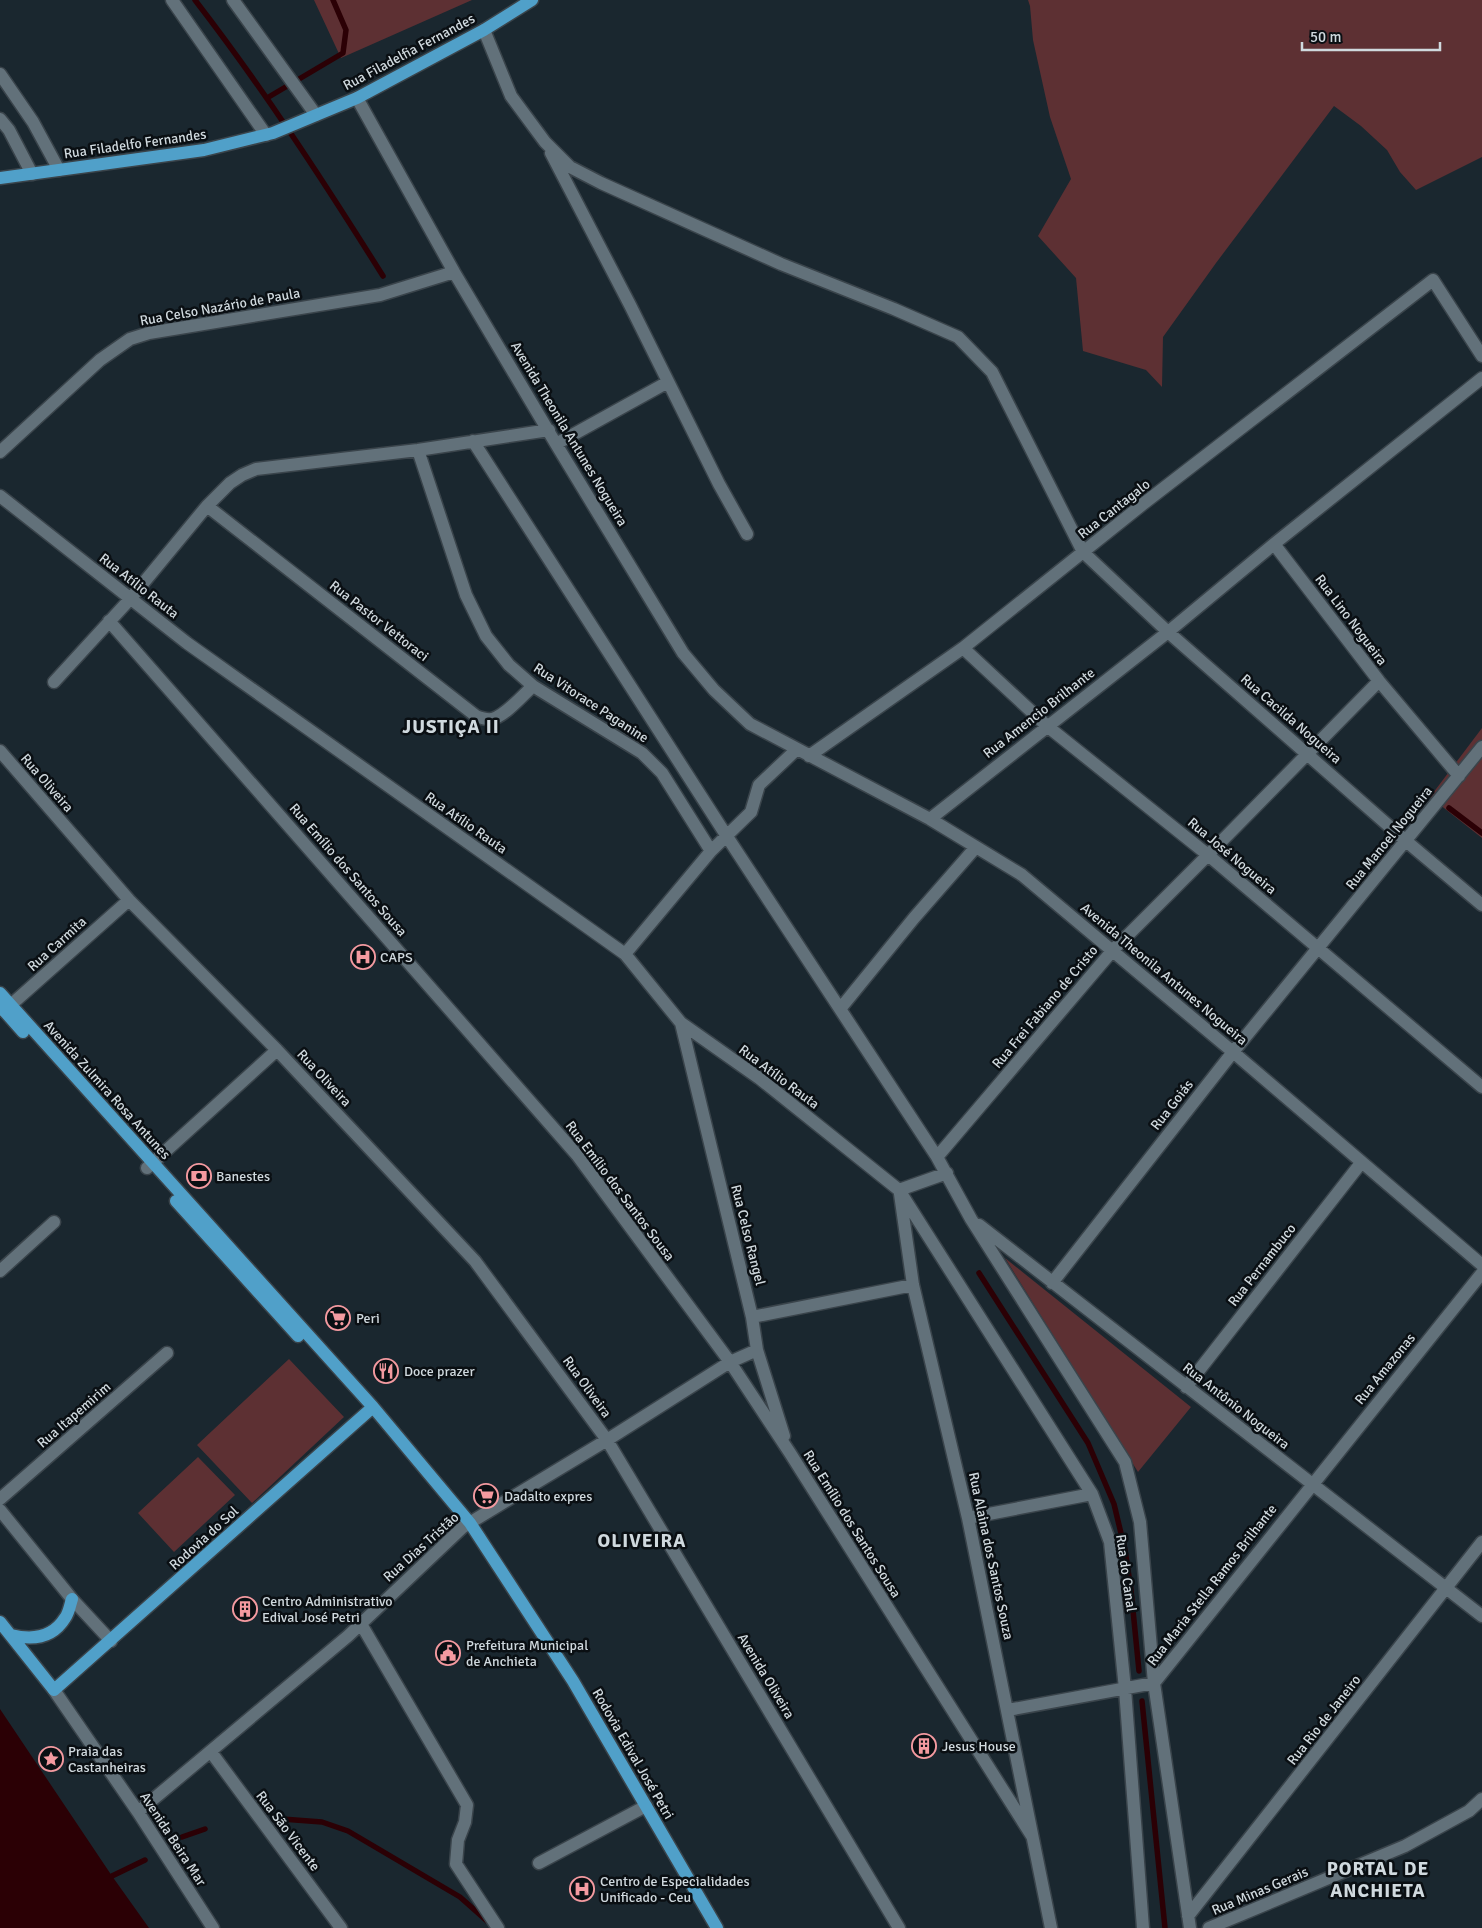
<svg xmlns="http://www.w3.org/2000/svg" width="1482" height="1928" font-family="Signika,sans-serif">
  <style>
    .green { fill: #5d3033 }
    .water { fill: #2b0005 }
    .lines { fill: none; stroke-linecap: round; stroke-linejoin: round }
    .stream { stroke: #2b0005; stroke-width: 5.5 }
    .minor-casing { stroke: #3a444b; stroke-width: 15 }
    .major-casing { stroke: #3a444b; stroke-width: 15 }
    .minor { stroke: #62717a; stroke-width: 12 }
    .major { stroke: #50a0c9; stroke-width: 12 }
    .labels { text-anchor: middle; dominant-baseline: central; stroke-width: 5; stroke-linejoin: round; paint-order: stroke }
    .street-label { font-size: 14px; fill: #d0d9de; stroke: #0a0f13 }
    .poi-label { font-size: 14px; fill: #d0d9de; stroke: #0a0f13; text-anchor: start }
    .district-label { font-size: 19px; font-weight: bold; letter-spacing: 1px; fill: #d0d9de; stroke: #0a0f13 }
  </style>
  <rect width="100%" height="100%" fill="#1a272f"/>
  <path class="green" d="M314,0H472L341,58Z
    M1028,0H1482V157L1416,190L1400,172L1387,150L1361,126L1334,106L1216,263L1163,337L1162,387L1146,370L1083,351L1076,278L1038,236L1071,179L1050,117L1033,40L1030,6Z
    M1482,728V838L1430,797Z
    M1005,1258L1191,1407L1138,1472Z
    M289,1359L344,1417L252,1503L197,1445Z
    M198,1457L235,1495L174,1552L138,1513Z"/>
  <path class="water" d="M0,1709L112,1876L149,1928H0Z"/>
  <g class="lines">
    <path class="stream" d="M195,0C263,88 324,182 383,276
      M267,98L343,53L346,30L333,0
      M1449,808L1482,833
      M979,1273L1088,1443L1114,1504L1125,1550L1131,1590L1139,1671
      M1142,1701L1165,1928
      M282,1819L322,1822L348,1831L460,1897L487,1921
      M182,1837L205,1829
      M112,1876L145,1860"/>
    <defs>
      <path id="minor" d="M172,0L266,135
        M233,0L316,115
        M484,30L511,96L545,142L570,167L601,183L781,264L894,309L958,337L992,372L1083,552L1168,632L1406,841L1482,905
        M0,74L33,122L59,170
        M357,98L454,272L556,444L683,653L714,690L750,724L930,819L1022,875L1233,1052L1482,1265
        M0,119L9,130L32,174
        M551,153L630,305L719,484L747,534
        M473,441L726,835L937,1157L971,1219L1125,1462L1140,1522L1154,1683L1190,1928
        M556,444L668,382
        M418,450L466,595L486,636L509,665L533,686L642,753L662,773L711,851
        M0,452L100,360L130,339L149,333L380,295L454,272
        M0,496L187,643L625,954L681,1023L759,1078L899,1190L1092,1494L1110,1542L1125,1689L1143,1928
        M207,506L476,716C481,718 486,720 492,719C505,716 523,695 533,686
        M1274,544L1379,681L1459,776
        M109,621L577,1155L730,1362L790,1453L1032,1836
        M963,648L1047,726L1208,855L1482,1087
        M54,682L131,598L207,506L230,483L242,475L256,469L418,450L549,430
        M0,751L129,900L277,1050L475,1261L607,1440L899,1928
        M809,756L963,648L1143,504L1433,280L1482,356
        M930,819L1168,632L1274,544L1482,378
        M625,954L711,851L751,812L759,785L796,750
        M840,1009L914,918L976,847
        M4,1011L129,900
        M681,1023L752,1317L757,1350L784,1436
        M937,1157L1113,950L1208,855L1379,681
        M147,1168L277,1050
        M899,1190L947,1173
        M900,1194L913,1285L968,1518L1051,1928
        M979,1225L1482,1616
        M0,1271L54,1222
        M1052,1283L1233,1052L1482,747
        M752,1317L913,1285
        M1186,1387L1361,1163
        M0,1499L167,1353
        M0,1510L72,1599L111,1641
        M968,1518L1092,1494
        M361,1624L467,1805L465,1822L458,1840L456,1864L498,1928
        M54,1690L138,1812L213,1928
        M1008,1710L1154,1683L1482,1273
        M211,1752L341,1928
        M138,1812L348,1636L463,1527L607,1440L730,1362L757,1350
        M539,1863L646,1806
        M1188,1916L1482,1542
        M1209,1928L1405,1846L1469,1811L1482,1799"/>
      <path id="major" d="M0,178L204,150L273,133L357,98L484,30L532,0
        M0,993L373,1407L470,1523L573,1681L717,1928
        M0,1006L23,1032
        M176,1201L298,1336
        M0,1622L54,1690L373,1407
        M11,1635C31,1640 52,1639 65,1618C69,1613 70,1605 72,1599"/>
    </defs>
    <use href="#minor" class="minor-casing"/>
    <use href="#major" class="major-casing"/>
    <use href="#minor" class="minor"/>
    <use href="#major" class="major"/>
  </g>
  <defs>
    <symbol id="hospital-ring" viewBox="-11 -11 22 22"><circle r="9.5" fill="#0a0f13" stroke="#f49aa0" stroke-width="1.5"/><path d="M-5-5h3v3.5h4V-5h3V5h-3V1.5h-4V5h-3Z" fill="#f49aa0"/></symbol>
    <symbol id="bank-ring" viewBox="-11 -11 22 22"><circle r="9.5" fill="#0a0f13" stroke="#f49aa0" stroke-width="1.5"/><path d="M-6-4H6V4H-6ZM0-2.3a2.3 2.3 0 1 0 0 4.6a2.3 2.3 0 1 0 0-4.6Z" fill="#f49aa0"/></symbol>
    <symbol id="supermarket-ring" viewBox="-11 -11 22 22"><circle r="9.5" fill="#0a0f13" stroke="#f49aa0" stroke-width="1.5"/><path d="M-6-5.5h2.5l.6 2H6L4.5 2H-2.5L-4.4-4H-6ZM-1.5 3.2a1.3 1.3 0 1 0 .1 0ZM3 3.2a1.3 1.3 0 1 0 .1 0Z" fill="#f49aa0"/></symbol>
    <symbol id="restaurant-ring" viewBox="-11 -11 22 22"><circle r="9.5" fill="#0a0f13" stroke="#f49aa0" stroke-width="1.5"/><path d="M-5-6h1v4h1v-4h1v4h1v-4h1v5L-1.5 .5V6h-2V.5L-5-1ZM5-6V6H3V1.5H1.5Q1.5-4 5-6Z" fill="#f49aa0"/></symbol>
    <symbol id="building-ring" viewBox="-11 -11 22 22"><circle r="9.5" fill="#0a0f13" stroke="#f49aa0" stroke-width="1.5"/><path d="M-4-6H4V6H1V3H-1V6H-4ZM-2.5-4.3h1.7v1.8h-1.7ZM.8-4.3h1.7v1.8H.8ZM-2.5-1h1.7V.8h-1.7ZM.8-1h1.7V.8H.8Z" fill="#f49aa0"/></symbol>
    <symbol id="civic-ring" viewBox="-11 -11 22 22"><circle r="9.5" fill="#0a0f13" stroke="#f49aa0" stroke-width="1.5"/><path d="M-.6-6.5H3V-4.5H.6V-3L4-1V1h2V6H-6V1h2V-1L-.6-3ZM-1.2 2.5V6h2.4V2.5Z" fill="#f49aa0"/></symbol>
    <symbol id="sight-ring" viewBox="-11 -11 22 22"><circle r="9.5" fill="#0a0f13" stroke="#f49aa0" stroke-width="1.5"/><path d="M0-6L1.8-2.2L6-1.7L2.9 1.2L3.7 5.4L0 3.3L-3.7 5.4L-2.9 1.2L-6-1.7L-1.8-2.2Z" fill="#f49aa0"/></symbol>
  </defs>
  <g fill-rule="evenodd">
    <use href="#hospital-ring" x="349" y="943" width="28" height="28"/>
    <use href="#bank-ring" x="185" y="1162" width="28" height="28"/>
    <use href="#supermarket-ring" x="324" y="1304" width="28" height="28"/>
    <use href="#restaurant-ring" x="372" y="1357" width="28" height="28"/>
    <use href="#supermarket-ring" x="472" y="1482" width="28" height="28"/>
    <use href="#building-ring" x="231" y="1595" width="28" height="28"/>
    <use href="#civic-ring" x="434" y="1639" width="28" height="28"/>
    <use href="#building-ring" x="910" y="1732" width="28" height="28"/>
    <use href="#sight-ring" x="37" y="1745" width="28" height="28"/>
    <use href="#hospital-ring" x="568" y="1875" width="28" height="28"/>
  </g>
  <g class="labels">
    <g class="street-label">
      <text transform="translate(409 52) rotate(-28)">Rua Filadelfia Fernandes</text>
      <text transform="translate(135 144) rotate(-8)">Rua Filadelfo Fernandes</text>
      <text transform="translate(220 307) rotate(-10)">Rua Celso Nazário de Paula</text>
      <text transform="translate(569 434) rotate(59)">Avenida Theonila Antunes Nogueira</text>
      <text transform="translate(1114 509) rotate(-38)">Rua Cantagalo</text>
      <text transform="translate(139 586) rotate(38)">Rua Atílio Rauta</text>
      <text transform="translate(1351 620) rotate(53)">Rua Lino Nogueira</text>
      <text transform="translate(379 621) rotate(38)">Rua Pastor Vettoraci</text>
      <text transform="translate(591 703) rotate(33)">Rua Vitorace Paganine</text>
      <text transform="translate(1039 713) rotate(-38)">Rua Amencio Brilhante</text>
      <text transform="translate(1291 719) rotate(41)">Rua Cacilda Nogueira</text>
      <text transform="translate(47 783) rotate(49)">Rua Oliveira</text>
      <text transform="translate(466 823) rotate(35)">Rua Atílio Rauta</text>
      <text transform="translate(1389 838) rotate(-51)">Rua Manoel Nogueira</text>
      <text transform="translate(1232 856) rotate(40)">Rua José Nogueira</text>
      <text transform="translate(348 870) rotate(49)">Rua Emílio dos Santos Sousa</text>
      <text transform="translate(57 944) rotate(-42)">Rua Carmita</text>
      <text transform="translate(1164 974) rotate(40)">Avenida Theonila Antunes Nogueira</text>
      <text transform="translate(1045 1007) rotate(-50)">Rua Frei Fabiano de Cristo</text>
      <text transform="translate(779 1077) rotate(37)">Rua Atílio Rauta</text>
      <text transform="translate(324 1078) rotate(47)">Rua Oliveira</text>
      <text transform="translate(107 1090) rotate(48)">Avenida Zulmira Rosa Antunes</text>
      <text transform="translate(1172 1105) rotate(-52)">Rua Goiás</text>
      <text transform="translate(620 1191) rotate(53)">Rua Emílio dos Santos Sousa</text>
      <text transform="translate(748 1235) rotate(76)">Rua Celso Rangel</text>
      <text transform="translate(1262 1265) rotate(-52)">Rua Pernambuco</text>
      <text transform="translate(1385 1369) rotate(-51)">Rua Amazonas</text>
      <text transform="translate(587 1387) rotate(54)">Rua Oliveira</text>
      <text transform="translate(1236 1406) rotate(38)">Rua Antônio Nogueira</text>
      <text transform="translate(74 1415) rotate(-41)">Rua Itapemirim</text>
      <text transform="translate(852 1524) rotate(58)">Rua Emílio dos Santos Sousa</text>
      <text transform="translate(204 1538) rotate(-42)">Rodovia do Sol</text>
      <text transform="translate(421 1547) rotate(-42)">Rua Dias Tristão</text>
      <text transform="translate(991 1556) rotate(78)">Rua Alaina dos Santos Souza</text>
      <text transform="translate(1126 1573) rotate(82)">Rua do Canal</text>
      <text transform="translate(1212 1585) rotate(-52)">Rua Maria Stella Ramos Brilhante</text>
      <text transform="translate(766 1676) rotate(59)">Avenida Oliveira</text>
      <text transform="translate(1324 1720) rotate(-52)">Rua Rio de Janeiro</text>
      <text transform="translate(633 1754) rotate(60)">Rodovia Edival José Petri</text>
      <text transform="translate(288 1831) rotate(53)">Rua São Vicente</text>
      <text transform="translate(173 1839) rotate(57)">Avenida Beira Mar</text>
      <text transform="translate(1260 1891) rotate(-23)">Rua Minas Gerais</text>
    </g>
    <g class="poi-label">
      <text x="380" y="957">CAPS</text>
      <text x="216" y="1176">Banestes</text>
      <text x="356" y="1318">Peri</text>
      <text x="404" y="1371">Doce prazer</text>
      <text x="504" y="1496">Dadalto expres</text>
      <text x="262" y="1601">Centro Administrativo<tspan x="262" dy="16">Edival José Petri</tspan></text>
      <text x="466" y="1645">Prefeitura Municipal<tspan x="466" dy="16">de Anchieta</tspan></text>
      <text x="942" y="1746">Jesus House</text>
      <text x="68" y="1751">Praia das<tspan x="68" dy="16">Castanheiras</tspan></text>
      <text x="600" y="1881">Centro de Especialidades<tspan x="600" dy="16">Unificado - Ceu</tspan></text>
    </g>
    <g class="district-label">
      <text x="451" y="727">JUSTIÇA II</text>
      <text x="642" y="1541">OLIVEIRA</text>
      <text x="1378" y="1869">PORTAL DE<tspan x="1378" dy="22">ANCHIETA</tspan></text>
    </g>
  </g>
  <path d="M1302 42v8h138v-8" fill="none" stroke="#d0d9de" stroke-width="2.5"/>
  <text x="1310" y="42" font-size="15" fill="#d0d9de" stroke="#0a0f13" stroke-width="4" paint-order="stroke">50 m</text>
</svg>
